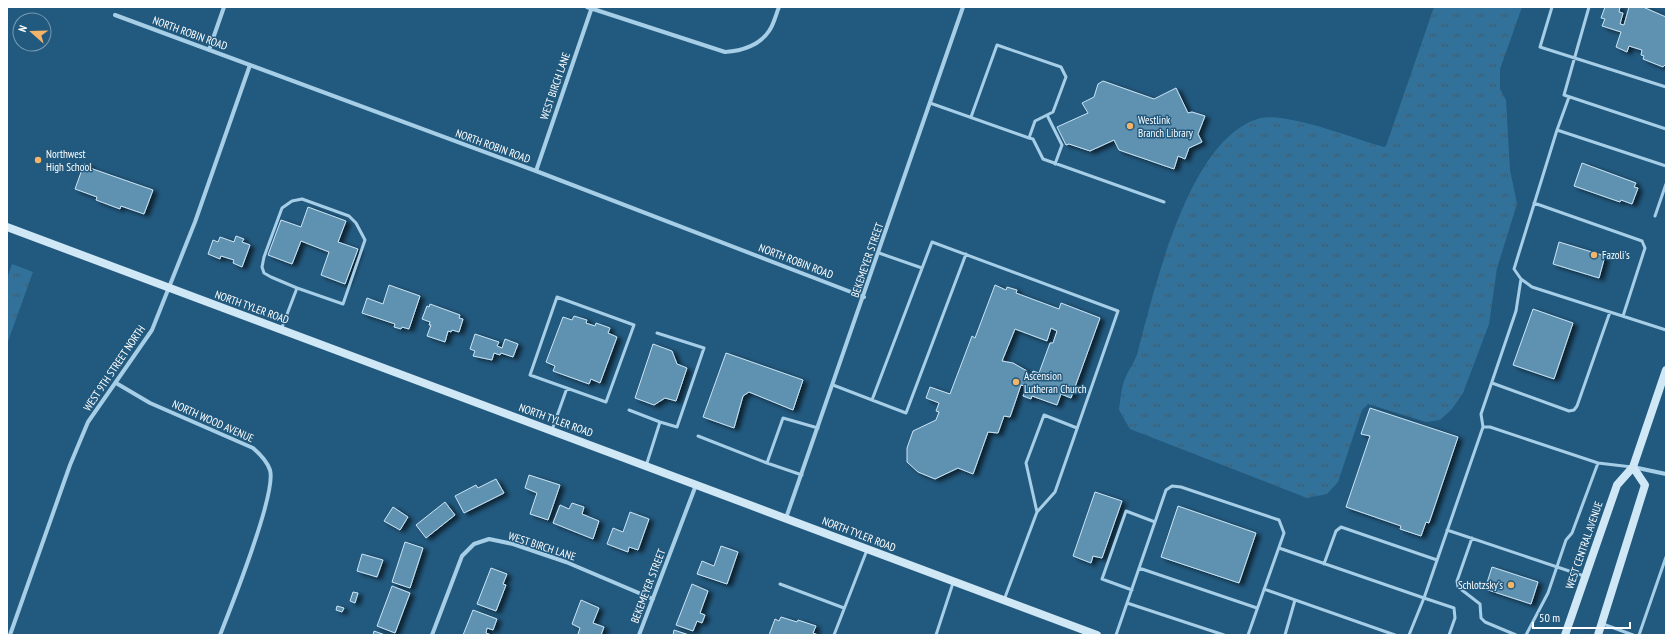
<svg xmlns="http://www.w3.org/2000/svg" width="1673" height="642" font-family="'PT Sans Narrow',sans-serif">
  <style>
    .grass { fill: url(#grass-tufts) }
    .building { fill: #5f91b1; stroke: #cae5f5; fill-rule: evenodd; filter: url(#shadow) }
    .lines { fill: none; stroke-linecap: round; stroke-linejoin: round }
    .lane { stroke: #a6cee7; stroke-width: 3 }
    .street { stroke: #a6cee7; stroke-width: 4 }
    .secondary { stroke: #d0e7f6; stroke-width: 8 }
    .poi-dot { fill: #f3b468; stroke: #22597e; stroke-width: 1.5 }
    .labels { text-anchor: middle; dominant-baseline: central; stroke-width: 3; stroke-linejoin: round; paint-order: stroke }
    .street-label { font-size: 11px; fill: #fff; stroke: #22597e }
    .poi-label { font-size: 11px; fill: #fff; stroke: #22597e; text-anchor: start }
  </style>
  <defs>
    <pattern id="grass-tufts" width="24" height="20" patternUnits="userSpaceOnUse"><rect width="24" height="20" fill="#32729a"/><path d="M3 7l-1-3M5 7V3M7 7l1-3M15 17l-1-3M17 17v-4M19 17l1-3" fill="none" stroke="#425b6b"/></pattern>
    <filter id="shadow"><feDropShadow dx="4.5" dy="2.5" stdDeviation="2" flood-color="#0009"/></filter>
  </defs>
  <rect width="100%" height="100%" fill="#22597e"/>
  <path class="grass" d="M1434,7H1522L1500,69V89L1506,100L1510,170L1517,204L1497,268L1489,324L1463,393L1452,409L1440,420L1426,422L1368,404L1362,410L1338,482L1327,494L1307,498L1130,429L1119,410C1120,401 1121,390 1124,381C1128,370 1136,361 1138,351C1155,288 1189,136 1261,118C1287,112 1356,139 1384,147L1386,146Z
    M12,264L33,272L7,344V279Z"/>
  <path class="building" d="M1605,7H1620L1619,12L1623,13L1620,24L1624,25L1629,7H1643L1666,17V64L1663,67L1643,59L1644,56L1641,55L1642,50L1629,46L1627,52L1616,47L1621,32L1602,26L1605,19L1601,18Z
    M1103,81L1154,99L1176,88L1188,113L1192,112L1205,116L1198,134L1202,142L1189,148L1185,159L1178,156L1174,169L1119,150L1114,140L1090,151L1069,144L1066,145L1057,127L1088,113L1082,103L1094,97L1098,84Z
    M1582,163L1636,183L1634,187L1638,188L1632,204L1621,200L1620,202L1574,186Z
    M84,164L91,166L90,168L153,190L144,214L121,206L120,209L96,200L97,197L75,189Z
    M308,207L346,221L338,242L358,249L345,284L321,275L329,252L301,241L292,264L268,255L281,220L301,227Z
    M236,236L244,239L242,242L250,245L242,267L233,263L234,260L221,256L220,259L208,254L213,240L218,242L220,237L234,242Z
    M1559,242L1605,256L1599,278L1553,264Z
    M389,285L420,296L409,329L402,327L401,329L394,327L395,324L362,313L367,298L383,304Z
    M995,285L1006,290L1007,287L1017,290L1016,293L1059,309L1061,303L1100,318L1071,398L1061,394L1057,405L1032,396L1031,399L1023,396L1027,387L1021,385L1010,417L1004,416L998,433L988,432L973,474L958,468L935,479L918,472L907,462V448L913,431L936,420L939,412L936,411L939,403L926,398L930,387L950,394L972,336L975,338ZM1051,328L1057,331L1053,343H1050L1039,373L1033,371L1030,379L1025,377L1027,371L1013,363L1002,361L1015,329L1047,341Z
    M430,304L460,315L459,318L463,319L459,332L452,330L451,332L448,331L445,342L427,336L431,325H429L430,322L422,319L427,306L429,307Z
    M1533,309L1573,323L1554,379L1513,365Z
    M574,316L587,320L586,323L595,326L596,323L610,328L608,333L617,337L600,383L591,379L589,384L553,371L555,366L546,362L563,317L572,320Z
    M475,334L499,342L497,346L502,348L505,339L518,344L513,357L501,353L500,355L494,353L492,360L473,356L475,351L470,349Z
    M653,344L672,351L677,364L687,368L676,401L665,398L654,405L635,398Z
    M726,353L803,380L793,410L749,392L743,396L734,428L703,417Z
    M1370,408L1458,437L1429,523L1426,522L1421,536L1400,529L1401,526L1346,507L1370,436L1361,434Z
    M529,475L560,485L548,520L530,514L537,493L525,488Z
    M496,479L504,493L464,513L455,496L476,485L478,488Z
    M1095,492L1122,501L1102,558L1093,556L1091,563L1073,556Z
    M445,502L455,515L426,538L416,525Z
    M572,503L584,507L582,514L599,521L593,539L553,523L560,505L569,509Z
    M1178,506L1256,533L1239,583L1161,557Z
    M393,507L408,517L400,530L384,521Z
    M630,512L649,519L638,550L629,547L628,552L607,544L613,528L623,532Z
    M405,542L423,548L410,588L392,582Z
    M721,546L738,552L727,584L697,574L702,561L714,566Z
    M362,554L383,560L377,577L357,571Z
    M1492,567L1538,582L1531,604L1485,589Z
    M491,568L507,574L503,584L506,585L496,611L477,604Z
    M692,584L708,591L700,613L705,615L702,623L697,621L693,631L676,625Z
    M392,586L410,593L395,633L377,626Z
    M353,592L358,593L355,603L350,601Z
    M581,600L599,608L593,623L604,627L601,635H580L578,634L580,628L572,624Z
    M337,606L344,608L342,612L336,610Z
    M473,610L497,619L493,630L487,628L486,633L491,635H463Z
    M781,617L797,622L798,620L816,626L813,633L818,635H769L775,619L779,621Z
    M674,630L689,635H673Z
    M374,631L385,635H373Z"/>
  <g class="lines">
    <path class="lane" d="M1552,7L1540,47L1666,87
      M1589,7L1564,95L1666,129
      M1569,97L1557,130L1666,166
      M930,103L1029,138L1035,121L1053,112L1066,77L1061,67L997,45L971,117
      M1047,115L1062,145L1055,164
      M1557,130L1514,269L1521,279L1532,287L1666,330
      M1029,138L1033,139L1043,159L1164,202
      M1534,203L1642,241L1645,248L1623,316
      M1655,216L1666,184
      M879,253L922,268
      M557,297L634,325L606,402L530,375Z
      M281,330L297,288L271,277L264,273L262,267L264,257L282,208L292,201L302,199L349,216L356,223L365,240L343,304L297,288
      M1492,383L1569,411L1574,410L1577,406L1610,312
      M833,385L872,400L932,242L1118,311L1055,492L1037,512L1004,600
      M872,400L906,413L966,254
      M629,410L660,422
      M1483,427L1481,414L1516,311L1521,279
      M552,430L567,388
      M698,436L767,463L783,418L818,428
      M767,463L802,475
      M646,466L660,422L677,427L704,348L657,333
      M1037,512L1026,463L1044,415L1077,428
      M1447,530L1584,576
      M1472,538L1457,581L1458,587L1480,604L1481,618L1485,622L1516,635
      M1279,548L1424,598L1409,635
      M1324,564L1336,531L1341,527L1437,560
      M1139,568L1257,608
      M780,584L844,608
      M1264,589L1395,635
      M1132,590L1102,579L1126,511L1155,522
      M1127,603L1224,635
      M1603,624L1633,635
      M834,635L867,550
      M936,635L953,583
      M1116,635L1166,490L1172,486L1181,487L1279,520L1284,533L1248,635
      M1285,635L1295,600
      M1449,635L1455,618L1454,608L1424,598L1483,427H1490L1598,463L1632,467
      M1526,635L1548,593L1566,540L1572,533L1598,463
      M1639,635L1666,557"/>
    <path class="street" d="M587,7L725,52C742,51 760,45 769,31C774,24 776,14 779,7
      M115,15L536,171L864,297
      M209,50L224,7
      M536,171L592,7
      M116,383L150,403L253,448C260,454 267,461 270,470C277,493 231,607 220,635
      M1633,467L1666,474
      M786,518L963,7
      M10,635L70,465L88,422L152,330L195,222L250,65
      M432,635L462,556L474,544L489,539L513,544L566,562L653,599
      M639,635L696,485"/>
    <path class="secondary" d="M7,227L1097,635
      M1565,635L1617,485L1633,467L1666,370
      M1598,635L1645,485L1633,467"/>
  </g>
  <g class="poi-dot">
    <circle cx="1130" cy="126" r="4"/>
    <circle cx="38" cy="160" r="4"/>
    <circle cx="1594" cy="255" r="4"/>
    <circle cx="1016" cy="382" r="4"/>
    <circle cx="1511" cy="585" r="4"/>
  </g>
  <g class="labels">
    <g class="street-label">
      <text transform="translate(190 33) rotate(20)">NORTH ROBIN ROAD</text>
      <text transform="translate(555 86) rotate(-71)">WEST BIRCH LANE</text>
      <text transform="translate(493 146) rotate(20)">NORTH ROBIN ROAD</text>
      <text transform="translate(867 260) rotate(-71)">BEKEMEYER STREET</text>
      <text transform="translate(796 261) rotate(21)">NORTH ROBIN ROAD</text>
      <text transform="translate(252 307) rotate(20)">NORTH TYLER ROAD</text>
      <text transform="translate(114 368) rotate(-56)">WEST 9TH STREET NORTH</text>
      <text transform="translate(556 420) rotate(20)">NORTH TYLER ROAD</text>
      <text transform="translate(213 421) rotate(24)">NORTH WOOD AVENUE</text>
      <text transform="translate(859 534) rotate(21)">NORTH TYLER ROAD</text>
      <text transform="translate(1584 545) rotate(-71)">WEST CENTRAL AVENUE</text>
      <text transform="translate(542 546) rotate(18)">WEST BIRCH LANE</text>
      <text transform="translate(648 586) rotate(-69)">BEKEMEYER STREET</text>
    </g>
    <g class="poi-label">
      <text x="1138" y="120">Westlink<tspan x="1138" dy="13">Branch Library</tspan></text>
      <text x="46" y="154">Northwest<tspan x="46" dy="13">High School</tspan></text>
      <text x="1602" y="255">Fazoli's</text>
      <text x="1024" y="376">Ascension<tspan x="1024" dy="13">Lutheran Church</tspan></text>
      <text x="1503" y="585" text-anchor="end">Schlotzsky's</text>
    </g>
  </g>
  <rect width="1673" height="642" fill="none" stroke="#ffffff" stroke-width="16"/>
  <g transform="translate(32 32) rotate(290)"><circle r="19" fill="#22597e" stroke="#7a9bb2"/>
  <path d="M0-3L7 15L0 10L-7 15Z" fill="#f3b468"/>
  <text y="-6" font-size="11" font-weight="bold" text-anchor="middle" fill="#ffffff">N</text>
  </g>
  <path d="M1533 622v6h97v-6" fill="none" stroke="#ffffff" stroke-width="2"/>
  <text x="1539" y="622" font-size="12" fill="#ffffff" stroke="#22597e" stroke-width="3" paint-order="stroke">50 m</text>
</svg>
